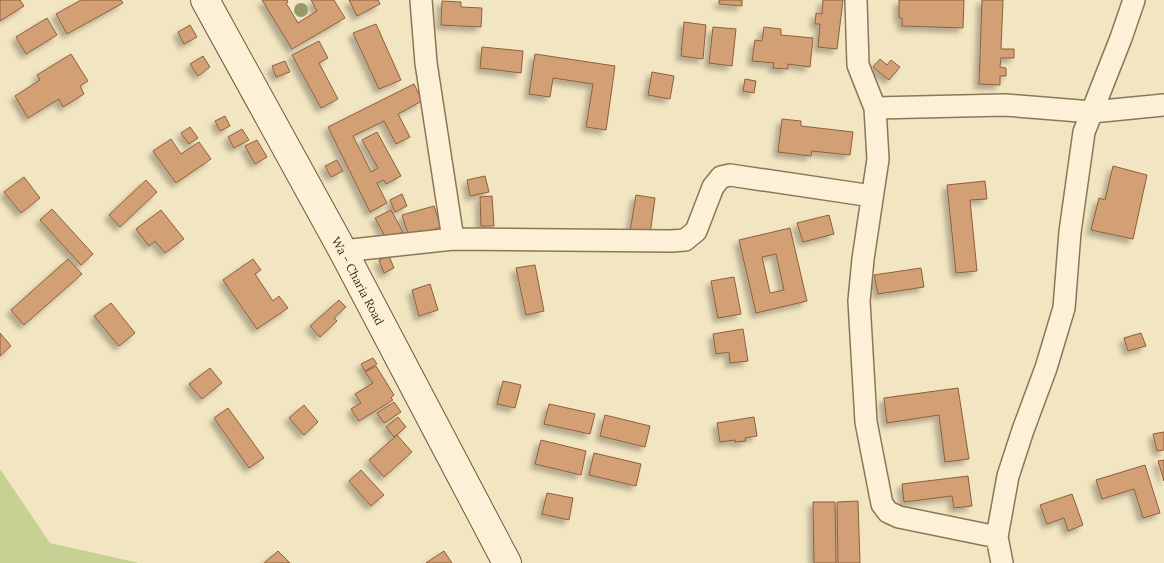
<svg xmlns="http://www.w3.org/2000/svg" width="1164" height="563" font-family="Lora,serif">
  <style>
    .green { fill: #c8d194 }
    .building { fill: #d39f74; stroke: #8e5f3b; fill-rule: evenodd; filter: url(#shadow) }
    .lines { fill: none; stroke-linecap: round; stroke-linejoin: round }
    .street-casing { stroke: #8d7657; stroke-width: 24 }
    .secondary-casing { stroke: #6f563a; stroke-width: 30 }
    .street { stroke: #fcf1d6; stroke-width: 21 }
    .secondary { stroke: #fcf1d6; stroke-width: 28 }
    .tree { fill: #969969 }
    .labels { text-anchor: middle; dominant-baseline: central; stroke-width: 5; stroke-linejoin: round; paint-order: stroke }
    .street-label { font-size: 12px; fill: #3c2d1d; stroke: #f8efd2 }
  </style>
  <defs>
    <filter id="shadow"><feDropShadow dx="-4.5" dy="4.5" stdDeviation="2.5" flood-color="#0004"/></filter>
  </defs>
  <rect width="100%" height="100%" fill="#f2e5c1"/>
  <path class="green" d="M0,469L50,543L139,563H0Z"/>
  <path class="building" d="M0,0H20L24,6L0,21Z
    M81,0H121L123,3L67,34L56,14Z
    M262,0H287L288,2L286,3L298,23L317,11L311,0H334L345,18L292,49Z
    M349,0H378L380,4L357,16Z
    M719,0H742V6L719,4Z
    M823,0H843L837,49L818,47L820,24H815L816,13L822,14Z
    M899,0H964L963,28L902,26V18H899Z
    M982,0H1003L1001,49H1014V58H1001L1000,67L1006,68V76H1000V85L979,84Z
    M442,1L461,2V7L482,8L481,27L441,25Z
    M47,18L57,35L26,54L16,37Z
    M684,22L706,25L703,59L681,56Z
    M376,24L401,80L379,89L353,33Z
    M190,25L197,37L184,44L178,32Z
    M713,27L736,29L732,66L709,63Z
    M764,27L781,29V35L813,38L810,67L788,64V69L773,68L774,63L752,61L755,40L762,41Z
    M319,41L328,58L319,63L338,99L321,108L292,55Z
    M482,47L523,51L521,73L480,68Z
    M71,54L88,81L80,86L84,94L63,107L59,99L28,118L15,96L40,80L37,75Z
    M535,54L615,66L606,130L586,127L593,84L553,78L550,97L529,94Z
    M203,56L210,67L198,76L190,64Z
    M880,59L887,65L891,60L900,67L889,80L873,67Z
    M285,61L290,72L276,77L272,66Z
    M652,72L674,76L670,99L648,95Z
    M745,79L756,81L754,93L743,91Z
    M414,84L422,101L398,114L410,137L396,144L384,121L353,136L371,172L378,168L362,140L377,132L401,176L386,184L384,180L377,183L387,203L370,212L328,127Z
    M225,116L230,126L220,131L215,121Z
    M782,119L801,121V126L853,132L850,155L812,151L811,156L778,152Z
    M190,127L198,138L189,144L181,133Z
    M242,129L249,140L234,148L228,137Z
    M171,139L181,154L199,142L211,159L176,183L153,151Z
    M257,140L267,157L255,164L245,146Z
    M337,160L343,171L331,177L325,166Z
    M1113,166L1147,175L1133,239L1091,230L1099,198L1105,200Z
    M485,176L489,192L470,196L467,180Z
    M24,177L40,198L21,213L4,192Z
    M146,180L157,192L120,227L109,215Z
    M985,181L987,199L970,200L977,271L956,273L947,185Z
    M402,194L407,206L395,212L390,200Z
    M636,195L655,198L650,234L630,231Z
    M492,196L494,226H481L480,197Z
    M434,206L441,227L409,237L402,215Z
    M52,209L93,254L81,265L40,220Z
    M161,210L184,239L165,253L155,241L149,246L136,229Z
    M391,210L403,232L387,240L375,218Z
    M829,215L834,234L803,242L797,223Z
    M790,228L807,301L756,313L739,240ZM776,254L784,290L770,293L762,257Z
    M389,256L394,268L384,273L379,260Z
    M68,259L82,274L24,325L11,310Z
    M253,259L261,270L255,274L273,301L279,296L288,308L257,329L223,280Z
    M535,265L544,311L526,315L516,268Z
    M921,268L924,287L878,294L874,275Z
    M734,277L741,314L718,318L711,281Z
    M430,284L438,310L419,316L412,290Z
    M339,300L346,307L334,318L337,321L320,337L310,326Z
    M111,303L135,333L119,346L94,316Z
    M743,329L748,361L730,363L729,352L716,354L713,334Z
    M0,333L11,346L0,356Z
    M1141,333L1146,346L1128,351L1124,338Z
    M373,358L377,364L365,371L361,364Z
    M376,366L394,395L391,398L393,400L359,421L351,409L361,403L355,394L373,383L365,372Z
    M210,368L222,383L202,399L189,384Z
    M503,381L521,385L515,408L497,404Z
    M958,388L969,459L945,462L939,415L887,423L884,398Z
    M394,402L401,412L384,423L377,413Z
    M549,404L595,414L590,434L544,424Z
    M304,405L318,422L304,435L289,418Z
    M228,408L264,458L249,468L214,418Z
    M605,415L650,426L645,447L600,436Z
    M398,417L406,427L394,437L386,427Z
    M754,417L757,436L745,438L746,441L735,442V440L720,442L717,423Z
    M1164,432V450L1157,451L1153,434Z
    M397,435L412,452L384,477L369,460Z
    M541,440L586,451L581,475L535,464Z
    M594,453L641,464L636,486L589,475Z
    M1164,460V481L1158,461Z
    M1145,465L1160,513L1143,518L1134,489L1102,499L1096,480Z
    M361,470L384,495L371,506L349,481Z
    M968,476L972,506L954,508L952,496L904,502L902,484Z
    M547,493L573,498L569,520L542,514Z
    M1072,494L1083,525L1068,531L1064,518L1047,524L1040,505Z
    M858,501L860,563H838L837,502Z
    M813,502H835L836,563H814Z
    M278,551L290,563H264Z
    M444,551L452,563H426Z"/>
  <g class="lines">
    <defs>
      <path id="street" d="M421,0L426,63L453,239
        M856,0L858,65L875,108L878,159L863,259L859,301L866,422L882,504L888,512L899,517L997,537
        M875,108L1005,105L1092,112L1164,105
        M343,251L453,239L671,241L685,240L696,231L713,187L721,177L730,175L872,196
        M1002,563L997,537L1008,476L1023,430L1046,368L1064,308L1070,232L1084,132L1121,38L1134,0"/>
      <g id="secondary">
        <path id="s1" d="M205,0L343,251L507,563"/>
      </g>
    </defs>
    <use href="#street" class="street-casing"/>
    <use href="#secondary" class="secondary-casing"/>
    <use href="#street" class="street"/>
    <use href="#secondary" class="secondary"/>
  </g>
  <circle class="tree" cx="301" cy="10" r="7"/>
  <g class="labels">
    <g class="street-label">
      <text stroke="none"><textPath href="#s1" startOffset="320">Wa - Charia Road</textPath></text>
    </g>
  </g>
</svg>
